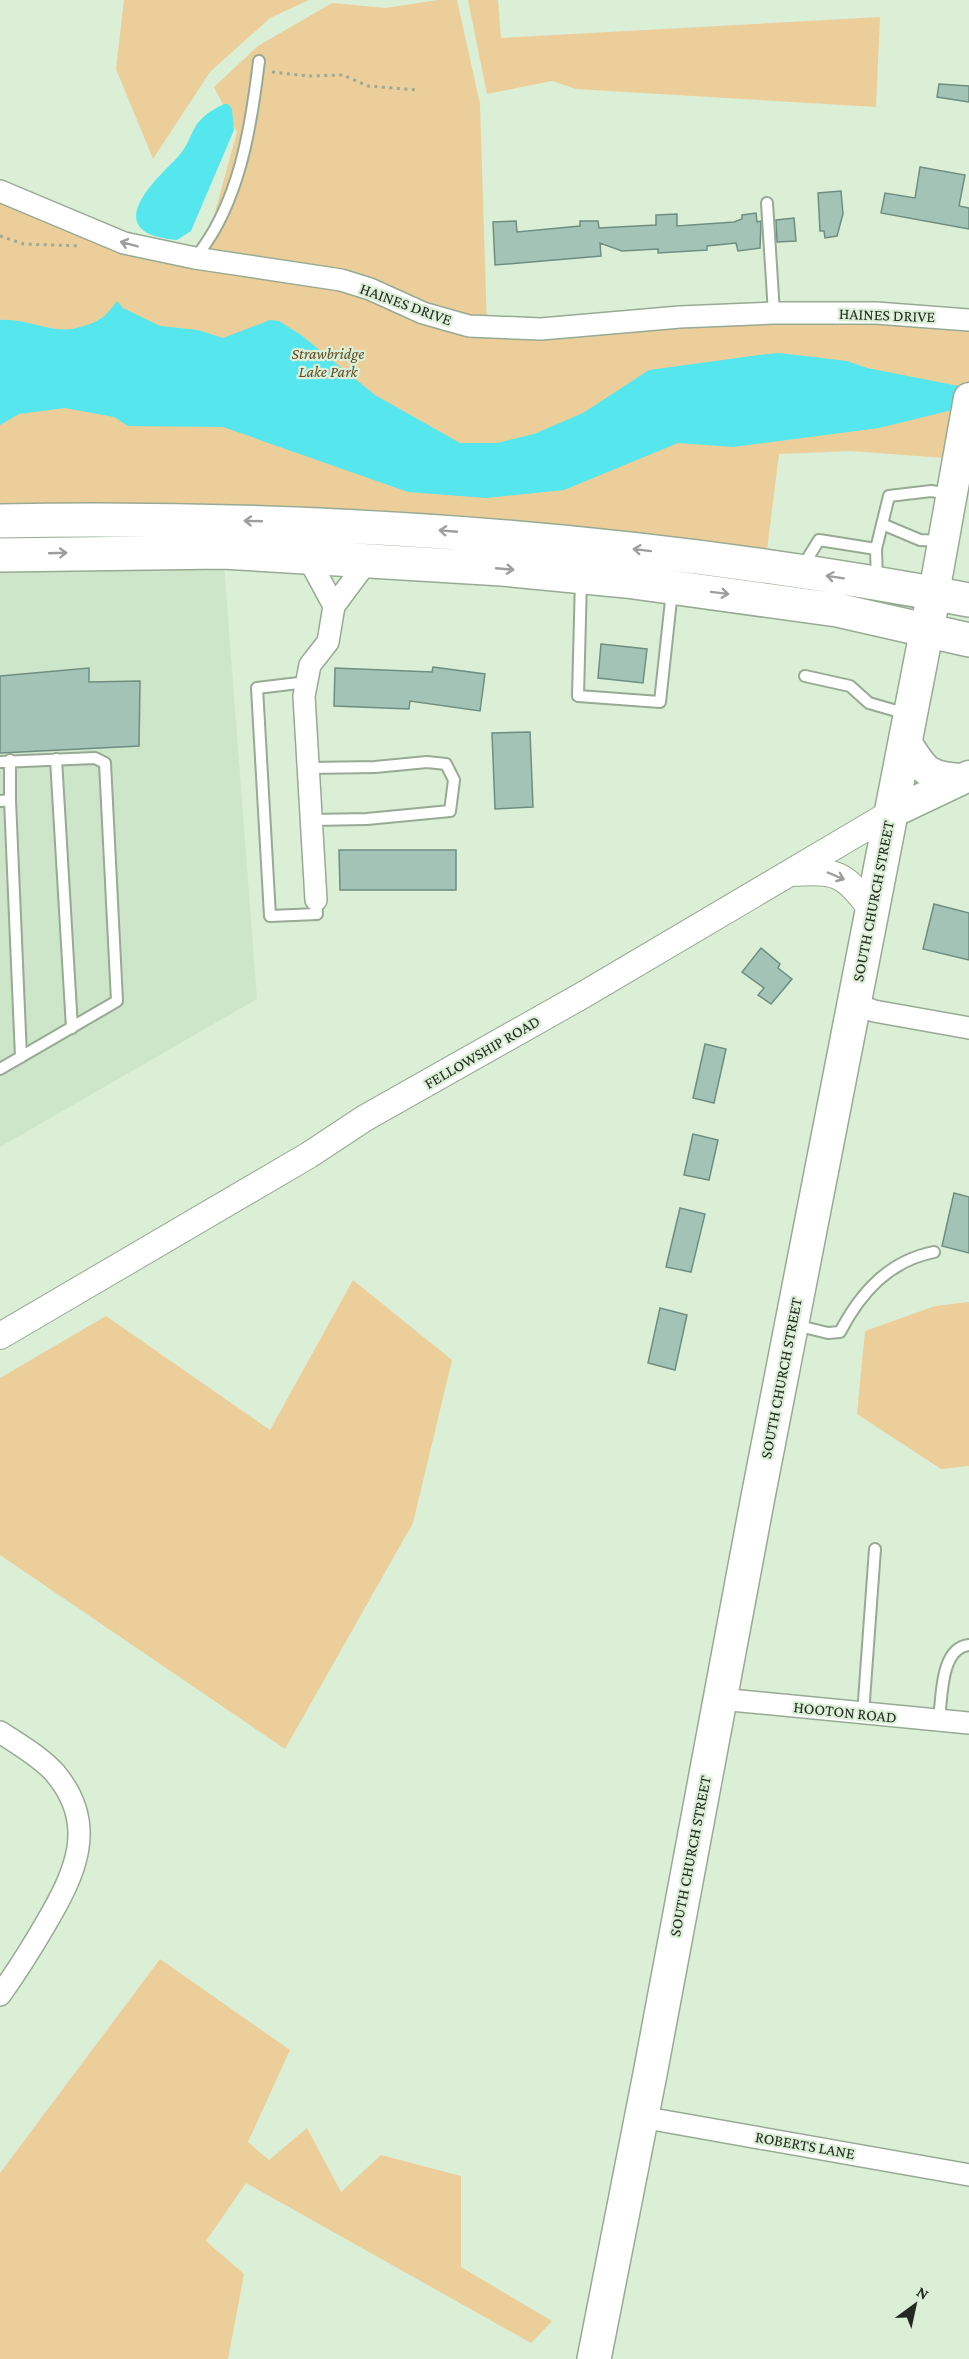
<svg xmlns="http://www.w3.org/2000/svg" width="969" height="2359" font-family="'Crimson Pro',serif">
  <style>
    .built { fill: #cde5c8 }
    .green { fill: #ecce9b }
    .water { fill: #56e6ee }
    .building { fill: #a3c3b7; stroke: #6e8e82; stroke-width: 1.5 }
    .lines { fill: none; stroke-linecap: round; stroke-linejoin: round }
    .service-casing { stroke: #97aa93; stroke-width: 14 }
    .minor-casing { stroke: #97aa93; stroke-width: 24 }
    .tertiary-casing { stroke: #97aa93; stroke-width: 28 }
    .secondary-casing { stroke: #97aa93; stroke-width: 33 }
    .primary-casing { stroke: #97aa93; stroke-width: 36 }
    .trunk-casing { stroke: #97aa93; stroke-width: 36 }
    .path { stroke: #9baa97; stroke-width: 3; stroke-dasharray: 3 4.5; stroke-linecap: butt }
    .service { stroke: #fff; stroke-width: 10 }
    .minor { stroke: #fff; stroke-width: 21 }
    .tertiary { stroke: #fff; stroke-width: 26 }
    .secondary { stroke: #fff; stroke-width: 30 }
    .primary { stroke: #fff; stroke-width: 33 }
    .trunk { stroke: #fff; stroke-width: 33 }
    .oneway { stroke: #9c9f9b }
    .labels { text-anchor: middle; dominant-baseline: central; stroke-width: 4.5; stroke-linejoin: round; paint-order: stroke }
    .street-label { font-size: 16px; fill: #232a21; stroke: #dbefd7 }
    .park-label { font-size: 16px; font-style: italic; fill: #614c26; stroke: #dbefd7 }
  </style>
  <rect width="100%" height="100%" fill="#dbefd7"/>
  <path class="built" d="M223,552L257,999L0,1147V555Z"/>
  <path class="green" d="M124,0H309L270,18L210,72L153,159L116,69Z
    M437,0H457L480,104L487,328L969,317V402L958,459L851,451L779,454L765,566L0,521V191L202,259L237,132L214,87L258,46L332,3L386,8Z
    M468,0H498L501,38L880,17L876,107L576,89L552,81L487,94Z
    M353,1280L452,1360L413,1523L285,1749L0,1555V1378L106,1316L270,1430Z
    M969,1302V1466L941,1469L857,1414L865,1331L935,1306Z
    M160,1959L290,2050L248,2142L269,2160L307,2128L341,2192L381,2155L461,2176V2267L552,2321L531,2343L246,2183L206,2241L244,2274L228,2359H0V2173Z"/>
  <path class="water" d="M224,104H228L232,109L234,130L191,231L177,240C105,234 144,190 174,161C198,138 184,123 224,104Z
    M117,301L123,308L160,326L198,330L223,338L270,320L279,321L301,335L375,395L460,443H497L534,434L583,413L649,370L759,355L779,353L847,361L867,368L969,388V415L948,411L879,428L733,447L678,443L564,490L486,498L408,492L223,427L128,426L114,417L65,408L19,414L0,425V320C32,318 51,337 84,326C101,321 107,315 117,301Z"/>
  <path class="building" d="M939,84L969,86V102L937,97Z
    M920,167L965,175L959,206L969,208V229L881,213L885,193L915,198Z
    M841,191L843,214L837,236L825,238L824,231H820L818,193Z
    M756,213L757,222L761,221L760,248L738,251L736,243L707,246V250L658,253V249L622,251L600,243L601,256L495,265L493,222L516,221L517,232L580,226V221H598L599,228L656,225V215L677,214V226L734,222L742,219V215Z
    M794,218L796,241L777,242L776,220Z
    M601,644L647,649L643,683L598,678Z
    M433,667L485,674L480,711L410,701L409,709L334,706L335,668L432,672Z
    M89,668V682L140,681L139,746L0,753V676Z
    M530,732L533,807L495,809L492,733Z
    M339,850H456V890H340Z
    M934,904L969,913V960L923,949Z
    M761,948L780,964L778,968L792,979L771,1004L758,995L764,988L742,972Z
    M705,1044L726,1049L714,1103L693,1098Z
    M693,1134L718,1140L709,1180L684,1175Z
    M954,1193L969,1197V1253L942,1246Z
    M680,1208L705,1214L691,1272L666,1267Z
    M660,1308L687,1315L675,1370L648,1363Z"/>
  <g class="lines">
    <defs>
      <path id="service" d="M767,203L774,313
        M195,258C239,205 251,128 259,61
        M882,524L920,540L942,541
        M876,549L889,496L931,491L950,494
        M801,569L819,540L876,549L877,580
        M581,579L578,696L660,702L672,591
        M805,676L850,686L869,703L907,714
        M307,682L257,688L270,916L317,914L316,900
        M56,759L72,1028
        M0,762L95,758L105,763L117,1001L0,1069
        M308,768L375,767L427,762L446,764L454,780L450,811L367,819L311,820
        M10,800V760
        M0,801L10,800L21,1057
        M795,1325L828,1333L840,1332C861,1292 889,1261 934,1252
        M863,1714L875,1549
        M939,1720C942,1698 940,1648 969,1645"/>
      <path id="minor" d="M0,191L124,243L195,258L341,280L370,289L423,313L469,326L541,329L680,317L774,313H876L969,320
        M307,556L334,606L369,559
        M316,900L304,696L310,665L328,642L334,606
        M853,1003L874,1011L969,1028
        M720,1699L969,1723
        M0,1732C18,1744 41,1757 55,1773C99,1825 75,1874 45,1925C31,1949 16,1973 0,1995
        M641,2117L969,2175"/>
      <path id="tertiary" d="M790,873C838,871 842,871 872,910
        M0,1336L309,1155L365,1118L583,995L891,813"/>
      <path id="secondary" d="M934,593L969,398
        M906,742C924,771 927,777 962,779
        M891,813L969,776"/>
      <path id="primary" d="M594,2359L650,2074L757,1502L934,593"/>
      <path id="trunk" d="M0,521C325,515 649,539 969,600
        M0,555L223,552L502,569L626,581L837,610L969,640"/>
    </defs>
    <use href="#service" class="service-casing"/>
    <use href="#minor" class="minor-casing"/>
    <use href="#tertiary" class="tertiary-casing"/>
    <use href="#secondary" class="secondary-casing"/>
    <use href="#primary" class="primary-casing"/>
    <use href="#trunk" class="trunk-casing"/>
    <path class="path" d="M272,72L308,76L343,75L368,86L417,90
      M0,236L24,244L80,246"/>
    <use href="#service" class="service"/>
    <use href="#minor" class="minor"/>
    <use href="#tertiary" class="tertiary"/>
    <use href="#secondary" class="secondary"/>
    <use href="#primary" class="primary"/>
    <use href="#trunk" class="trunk"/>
  </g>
  <defs><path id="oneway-shaft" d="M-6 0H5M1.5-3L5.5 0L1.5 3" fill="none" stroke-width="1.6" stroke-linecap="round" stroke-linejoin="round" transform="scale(1.5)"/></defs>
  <g class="oneway">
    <use href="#oneway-shaft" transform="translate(129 244) rotate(-165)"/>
    <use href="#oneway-shaft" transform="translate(253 521) rotate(-178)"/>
    <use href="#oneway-shaft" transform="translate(448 531) rotate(-175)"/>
    <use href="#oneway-shaft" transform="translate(642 550) rotate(-173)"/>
    <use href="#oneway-shaft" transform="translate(58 553) rotate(-2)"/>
    <use href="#oneway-shaft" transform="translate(505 569) rotate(5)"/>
    <use href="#oneway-shaft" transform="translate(835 577) rotate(-171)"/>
    <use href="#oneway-shaft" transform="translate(720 593) rotate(7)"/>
    <use href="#oneway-shaft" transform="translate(836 876) rotate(23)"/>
  </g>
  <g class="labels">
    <g class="street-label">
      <text transform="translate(406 304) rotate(20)">HAINES DRIVE</text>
      <text transform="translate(887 315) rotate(2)">HAINES DRIVE</text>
      <text transform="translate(873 901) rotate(-79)">SOUTH CHURCH STREET</text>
      <text transform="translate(482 1052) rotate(-30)">FELLOWSHIP ROAD</text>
      <text transform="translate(781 1378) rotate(-79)">SOUTH CHURCH STREET</text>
      <text transform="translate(845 1712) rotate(6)">HOOTON ROAD</text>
      <text transform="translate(690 1856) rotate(-79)">SOUTH CHURCH STREET</text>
      <text transform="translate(805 2145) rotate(10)">ROBERTS LANE</text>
    </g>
    <g class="park-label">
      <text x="328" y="353">Strawbridge<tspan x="328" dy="18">Lake Park</tspan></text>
    </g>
  </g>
  <g transform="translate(915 2305) rotate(33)" stroke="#dbefd7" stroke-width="4.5" paint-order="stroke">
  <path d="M0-4.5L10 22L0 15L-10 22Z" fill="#232a21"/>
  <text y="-9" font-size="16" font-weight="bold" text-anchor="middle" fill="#232a21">N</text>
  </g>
</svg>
